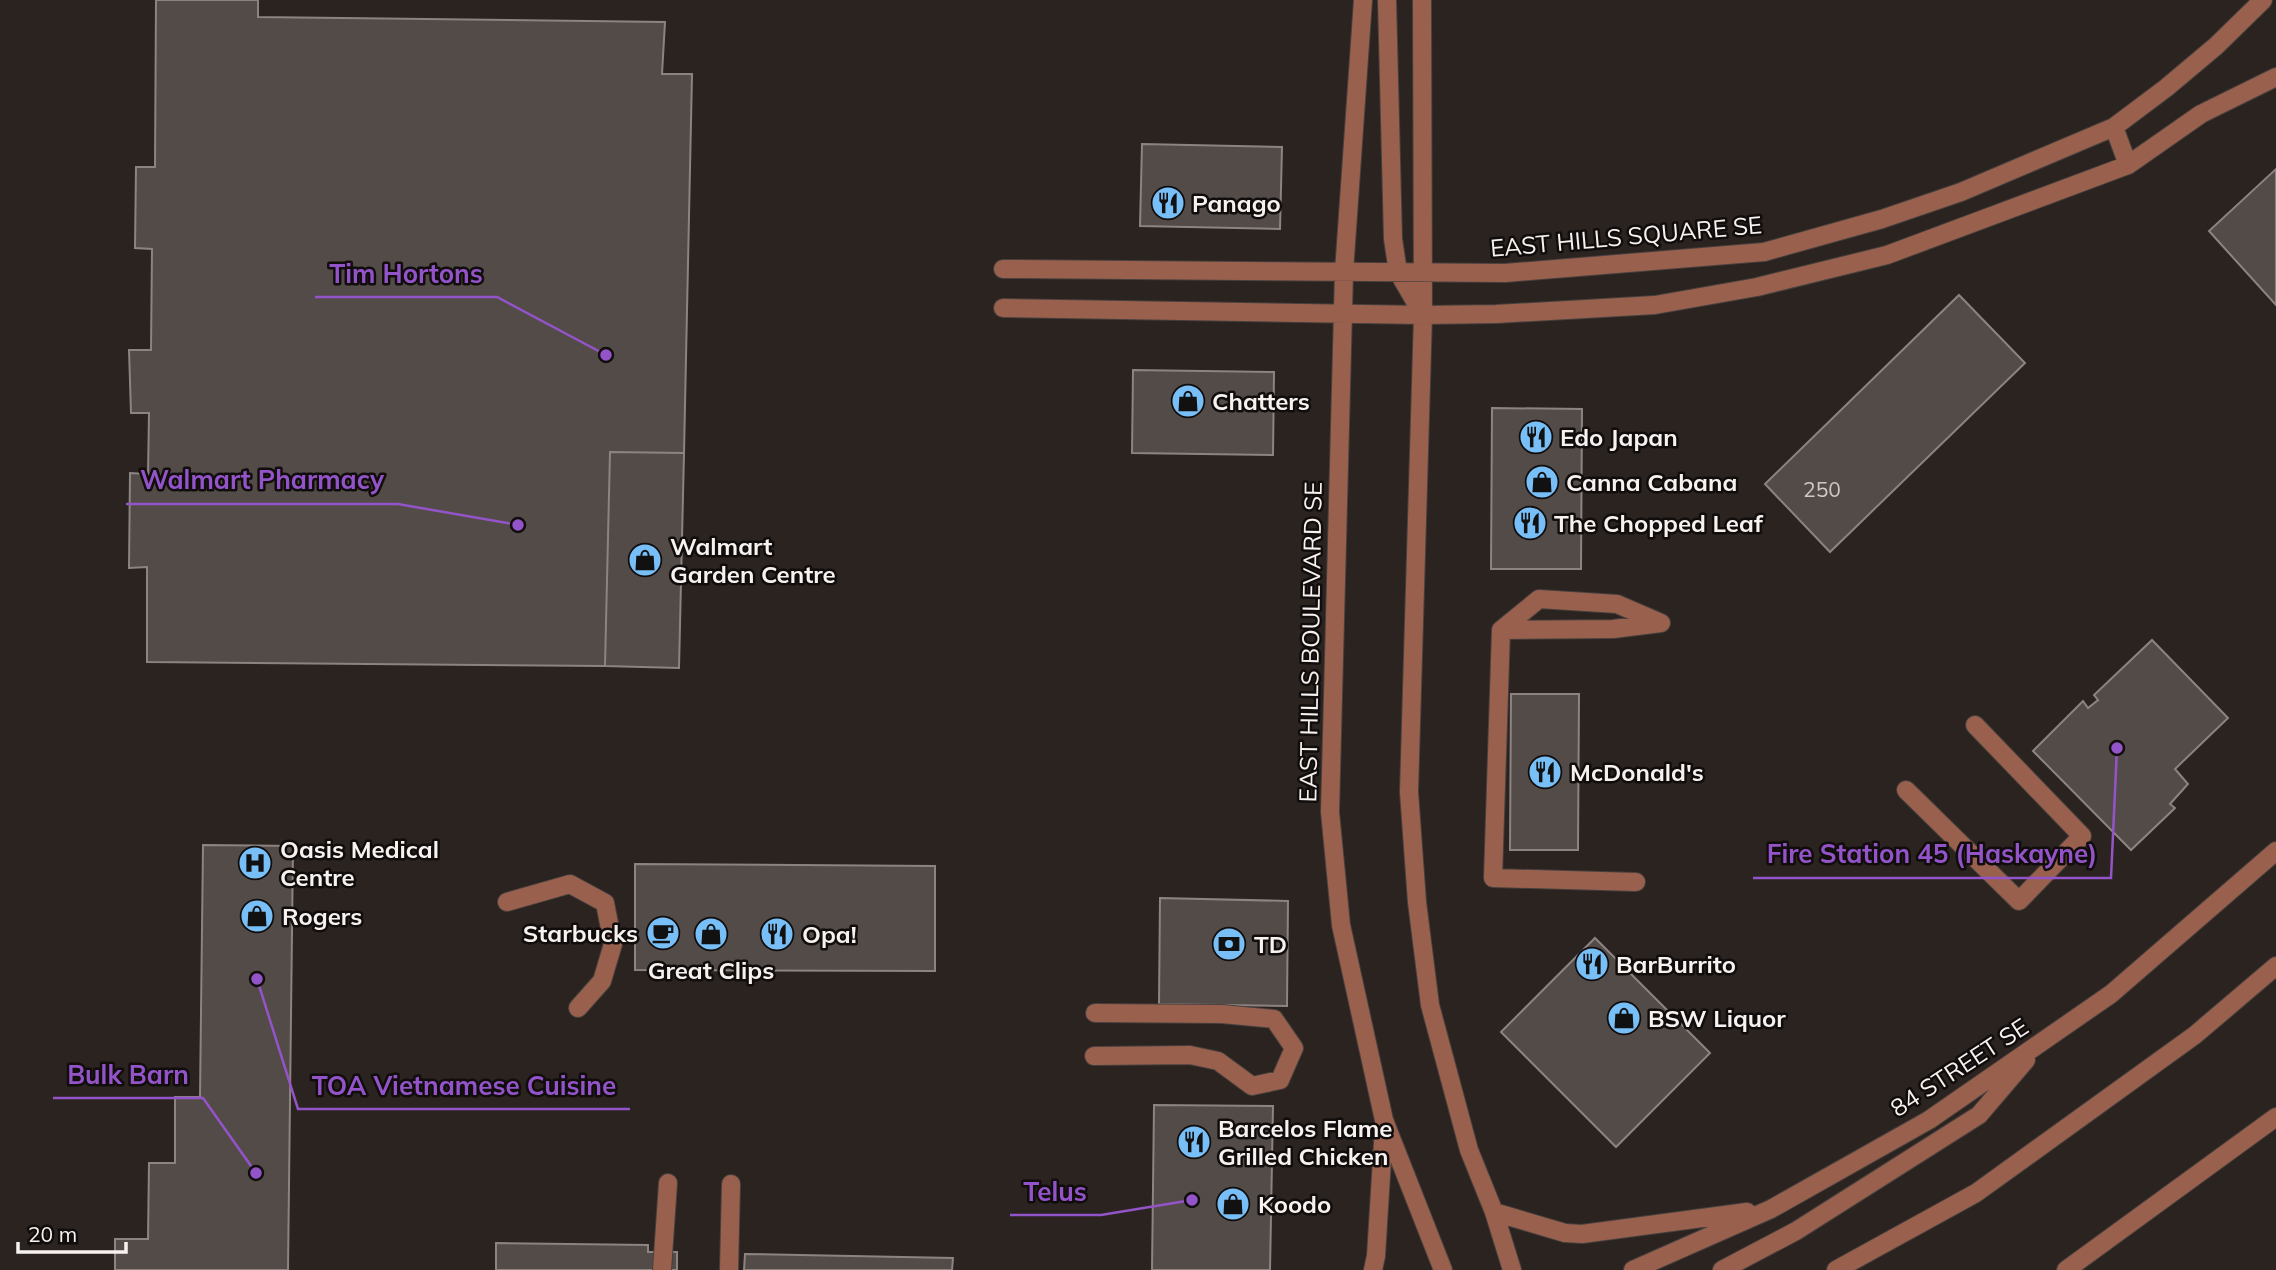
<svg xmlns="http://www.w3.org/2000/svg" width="2276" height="1270" font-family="Mulish,sans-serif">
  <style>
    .building { fill: #534b48; stroke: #8d8482; stroke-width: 2 }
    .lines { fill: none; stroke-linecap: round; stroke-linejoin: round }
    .minor-casing { stroke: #47403d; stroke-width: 20 }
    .minor { stroke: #99604e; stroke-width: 18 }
    .labels { text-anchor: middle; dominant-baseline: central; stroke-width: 5; stroke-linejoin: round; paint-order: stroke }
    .number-label { font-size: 21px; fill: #cec8c6 }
    .poi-label { font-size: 24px; font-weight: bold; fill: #f7f2f0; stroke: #100d0c; text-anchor: start }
    .street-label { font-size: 24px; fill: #f7f2f0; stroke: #100d0c }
    .leader { fill: none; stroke: #9454c9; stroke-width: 2.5 }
    .callout-dot { fill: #9454c9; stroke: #100d0c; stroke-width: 2.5 }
    .callout-label { font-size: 26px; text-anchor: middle; font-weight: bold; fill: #9454c9; stroke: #100d0c; stroke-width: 5; stroke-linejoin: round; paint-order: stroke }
  </style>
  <rect width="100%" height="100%" fill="#2a2320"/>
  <path class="building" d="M156,0H258V17L665,22L662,74H692L684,453L610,452L605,666L147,662V567L129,568L130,473L148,474L149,413H131L129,350H151L152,249L135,248L136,167H155Z
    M1142,144L1282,147L1280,229L1140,226Z
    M2276,169V305L2209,231Z
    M1959,295L2025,363L1830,552L1765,484Z
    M1133,370L1274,372L1273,455L1132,453Z
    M1492,408L1582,409L1581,569H1491Z
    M610,452L684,453L679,668L605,666Z
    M2152,640L2228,718L2175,769L2188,784L2170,804L2175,808L2131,850L2033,751L2083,701L2088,708L2098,700L2094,695Z
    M1511,694H1579L1578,850H1510Z
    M203,845L293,846L288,1270H115V1239H148L149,1163H175V1097H200Z
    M635,864L935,866V971L635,970Z
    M1160,898L1288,901L1287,1006L1159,1004Z
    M1595,938L1710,1053L1616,1147L1501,1032Z
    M1154,1105L1273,1106L1270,1270H1152Z
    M496,1243L648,1245V1252H677V1270H496Z
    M745,1254L953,1258L952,1270H744Z"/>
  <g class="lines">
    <defs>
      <path id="minor" d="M1363,0L1344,272L1330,812L1341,925L1384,1120L1443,1270
        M1387,0L1393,239L1398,272L1423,315
        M1422,0L1423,315L1409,792L1417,902L1430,1005L1469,1150L1494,1212L1512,1270
        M2114,127L2128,165
        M1003,269L1505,273L1764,252L1882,219L1961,192L2114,127L2166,88L2216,46L2263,0
        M1003,308L1423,315L1496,314L1655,305L1757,287L1887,255L2128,165L2201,114L2276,77
        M1501,630L1613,629L1661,623
        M1906,790L2019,901L2082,836L1975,725
        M1636,882L1493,878L1501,630L1539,599L1617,604L1661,623
        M507,902L570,884L605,903L613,944L602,981L578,1008
        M1094,1056L1190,1055L1218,1061L1252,1086L1280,1080L1294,1048L1274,1019L1222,1014L1095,1013
        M1494,1212L1565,1233L1582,1234L1747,1212
        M662,1270L668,1183
        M729,1270L731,1184
        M1373,1270L1376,1256L1384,1127
        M1633,1270L1771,1209L1929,1120L2111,994L2276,851
        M1722,1270L1796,1231L1979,1115L2026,1060
        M1836,1270L1976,1193L2195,1035L2276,966
        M2066,1270L2276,1117"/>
    </defs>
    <use href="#minor" class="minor-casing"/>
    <use href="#minor" class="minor"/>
  </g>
  <defs>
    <symbol id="restaurant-disc" viewBox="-11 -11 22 22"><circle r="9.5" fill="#78bff8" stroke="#100d0c"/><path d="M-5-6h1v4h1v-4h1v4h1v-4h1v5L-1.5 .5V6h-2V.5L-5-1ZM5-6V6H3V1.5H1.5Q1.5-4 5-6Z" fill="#111"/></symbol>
    <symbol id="shop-disc" viewBox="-11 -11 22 22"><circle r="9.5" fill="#78bff8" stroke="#100d0c"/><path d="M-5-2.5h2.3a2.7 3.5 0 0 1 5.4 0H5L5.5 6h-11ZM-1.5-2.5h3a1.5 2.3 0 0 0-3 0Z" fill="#111"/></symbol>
    <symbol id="hospital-disc" viewBox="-11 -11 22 22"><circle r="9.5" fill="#78bff8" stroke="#100d0c"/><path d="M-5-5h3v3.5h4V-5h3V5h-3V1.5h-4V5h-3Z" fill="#111"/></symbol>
    <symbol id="cafe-disc" viewBox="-11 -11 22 22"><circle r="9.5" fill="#78bff8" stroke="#100d0c"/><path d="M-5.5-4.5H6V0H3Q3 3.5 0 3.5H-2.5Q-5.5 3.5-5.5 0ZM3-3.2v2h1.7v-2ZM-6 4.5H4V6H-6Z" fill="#111"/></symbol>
    <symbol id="bank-disc" viewBox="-11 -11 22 22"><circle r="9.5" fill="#78bff8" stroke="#100d0c"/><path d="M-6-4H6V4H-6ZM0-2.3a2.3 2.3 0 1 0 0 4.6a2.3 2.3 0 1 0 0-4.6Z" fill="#111"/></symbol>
  </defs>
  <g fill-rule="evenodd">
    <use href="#restaurant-disc" x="1149" y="184" width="38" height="38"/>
    <use href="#shop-disc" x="1169" y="382" width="38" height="38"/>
    <use href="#restaurant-disc" x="1517" y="418" width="38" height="38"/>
    <use href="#shop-disc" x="1523" y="463" width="38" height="38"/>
    <use href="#restaurant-disc" x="1511" y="504" width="38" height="38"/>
    <use href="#shop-disc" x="626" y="541" width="38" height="38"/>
    <use href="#restaurant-disc" x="1526" y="753" width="38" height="38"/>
    <use href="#hospital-disc" x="236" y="844" width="38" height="38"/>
    <use href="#shop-disc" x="238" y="897" width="38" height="38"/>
    <use href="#cafe-disc" x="644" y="914" width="38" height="38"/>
    <use href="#shop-disc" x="692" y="915" width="38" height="38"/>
    <use href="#restaurant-disc" x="758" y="915" width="38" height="38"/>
    <use href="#bank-disc" x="1210" y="925" width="38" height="38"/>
    <use href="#restaurant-disc" x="1573" y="945" width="38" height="38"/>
    <use href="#shop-disc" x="1605" y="999" width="38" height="38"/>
    <use href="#restaurant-disc" x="1175" y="1123" width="38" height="38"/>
    <use href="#shop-disc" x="1214" y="1185" width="38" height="38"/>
  </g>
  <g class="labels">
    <g class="number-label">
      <text x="1822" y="489">250</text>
    </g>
    <g class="poi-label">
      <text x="1192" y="203">Panago</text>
      <text x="1212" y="401">Chatters</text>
      <text x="1560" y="437">Edo Japan</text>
      <text x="1566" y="482">Canna Cabana</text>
      <text x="1554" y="523">The Chopped Leaf</text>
      <text x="670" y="546">Walmart<tspan x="670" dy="28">Garden Centre</tspan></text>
      <text x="1570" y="772">McDonald's</text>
      <text x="280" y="849">Oasis Medical<tspan x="280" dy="28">Centre</tspan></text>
      <text x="282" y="916">Rogers</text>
      <text x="638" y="933" text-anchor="end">Starbucks</text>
      <text x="802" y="934">Opa!</text>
      <text x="1254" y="944">TD</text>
      <text x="1616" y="964">BarBurrito</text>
      <text x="711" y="970" text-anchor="middle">Great Clips</text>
      <text x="1648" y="1018">BSW Liquor</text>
      <text x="1218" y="1128">Barcelos Flame<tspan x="1218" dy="28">Grilled Chicken</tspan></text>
      <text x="1258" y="1204">Koodo</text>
    </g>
    <g class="street-label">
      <text transform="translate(1626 236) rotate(-5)">EAST HILLS SQUARE SE</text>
      <text transform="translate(1310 642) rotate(-89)">EAST HILLS BOULEVARD SE</text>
      <text transform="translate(1959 1067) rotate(-33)">84 STREET SE</text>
    </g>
  </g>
  <path class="leader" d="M606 355L497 297H315M518 525L398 504H126M2117 748L2111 878H1753M256 1173L203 1098H53M257 979L298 1109H630M1192 1200L1101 1215H1010"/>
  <g class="callout-dot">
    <circle cx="606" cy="355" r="7"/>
    <circle cx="518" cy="525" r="7"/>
    <circle cx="2117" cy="748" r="7"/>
    <circle cx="256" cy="1173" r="7"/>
    <circle cx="257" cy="979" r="7"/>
    <circle cx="1192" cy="1200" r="7"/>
  </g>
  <g class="callout-label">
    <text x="406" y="283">Tim Hortons</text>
    <text x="262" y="489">Walmart Pharmacy</text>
    <text x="1932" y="863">Fire Station 45 (Haskayne)</text>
    <text x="128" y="1084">Bulk Barn</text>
    <text x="464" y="1095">TOA Vietnamese Cuisine</text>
    <text x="1055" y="1201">Telus</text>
  </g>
  <path d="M18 1242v10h108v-10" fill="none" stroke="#f7f2f0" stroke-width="3.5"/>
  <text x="28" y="1242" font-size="21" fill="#f7f2f0" stroke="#100d0c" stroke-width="5" paint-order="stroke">20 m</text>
</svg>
